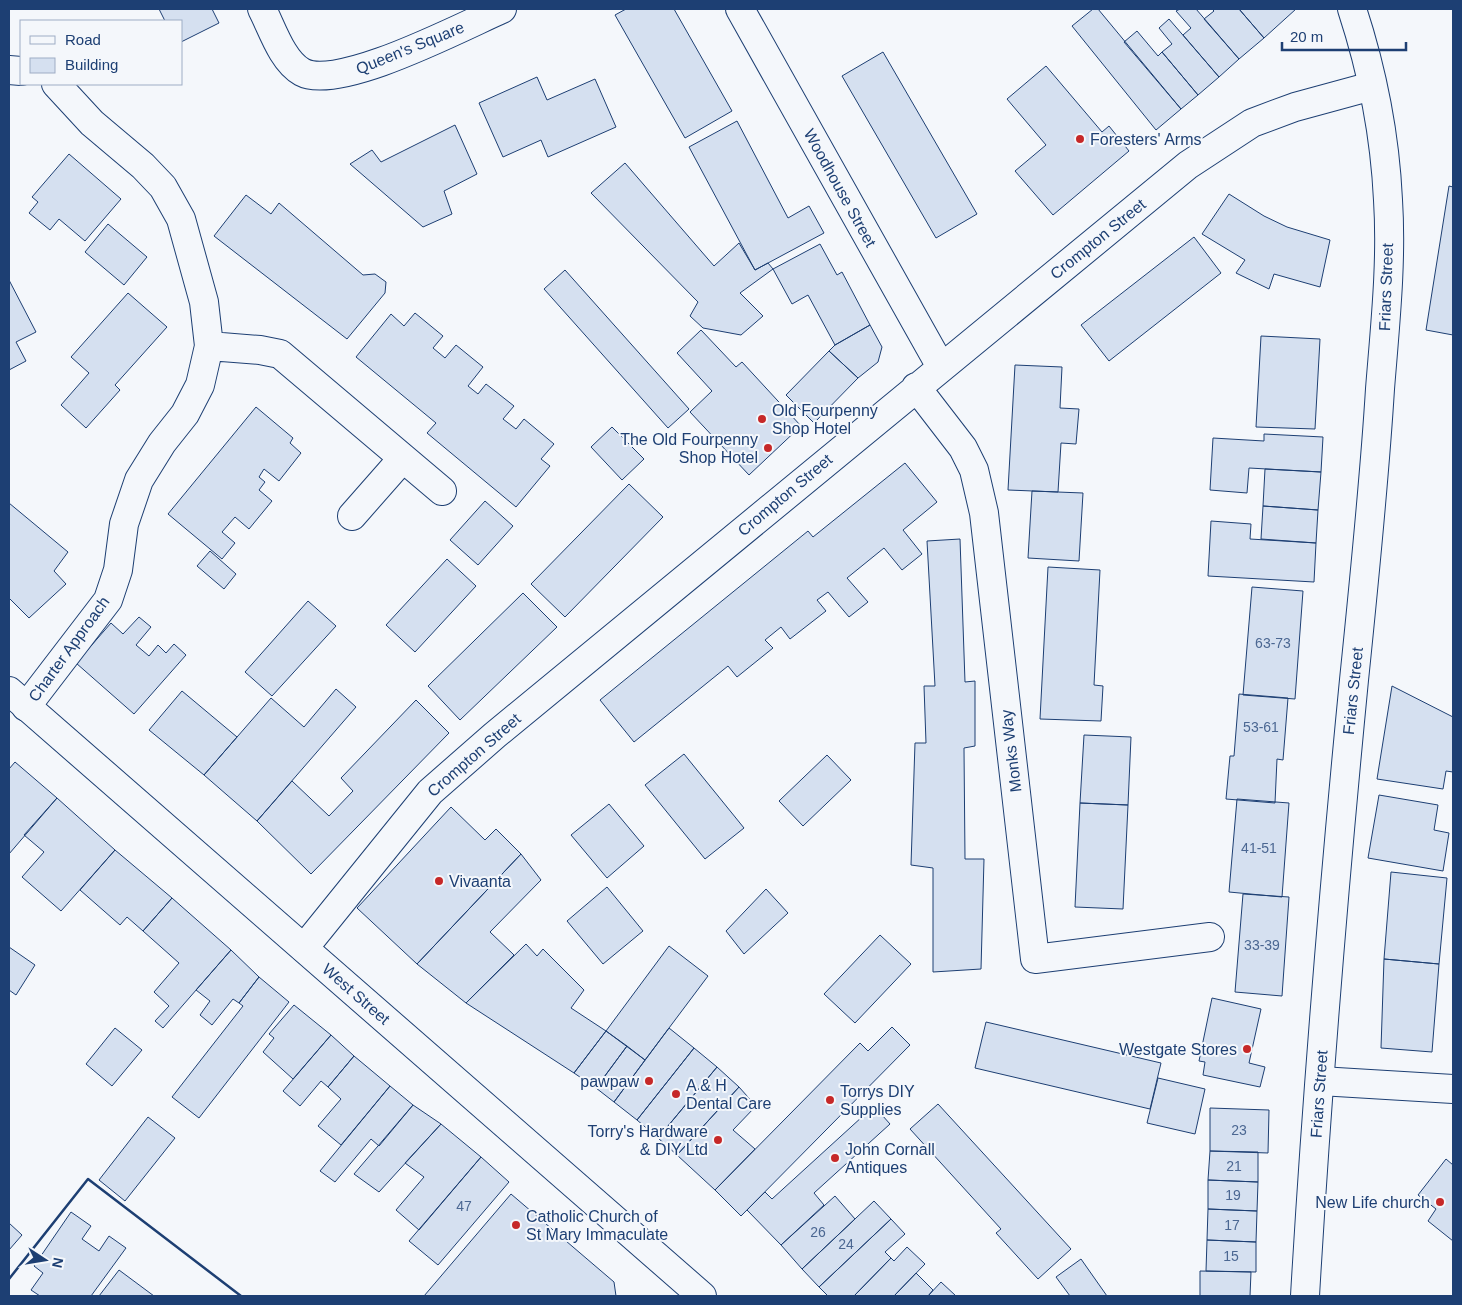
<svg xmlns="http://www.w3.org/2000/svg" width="1462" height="1305" font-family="Helvetica,sans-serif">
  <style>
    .building { fill: #d5e0f0; stroke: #1d3f73 }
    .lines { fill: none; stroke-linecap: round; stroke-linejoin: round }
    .minor-casing { stroke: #1d3f73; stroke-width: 30 }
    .primary-casing { stroke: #1d3f73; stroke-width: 30 }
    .minor { stroke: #f4f7fb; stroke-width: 28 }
    .primary { stroke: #f4f7fb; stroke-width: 28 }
    .wall { stroke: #1d3f73; stroke-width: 2.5 }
    .poi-dot { fill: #c62828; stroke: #f4f7fb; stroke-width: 2 }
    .labels { text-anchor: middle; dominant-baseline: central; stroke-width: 4; stroke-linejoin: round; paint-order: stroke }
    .number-label { font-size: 14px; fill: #4b6792 }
    .street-label { font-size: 16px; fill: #1d3f73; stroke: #f4f7fb }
    .poi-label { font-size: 16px; fill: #1d3f73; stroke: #f4f7fb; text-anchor: start }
  </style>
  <rect width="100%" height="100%" fill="#f4f7fb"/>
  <path class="building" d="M159,9H212L219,23L181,42V21H165Z
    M626,9H674L732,111L685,138L615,15Z
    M1093,9H1098L1181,109L1156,130L1072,26Z
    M1180,9H1196L1239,59L1219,77L1183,35L1191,28L1176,11Z
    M1212,9H1239L1264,38L1239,59L1204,19L1214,11Z
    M1239,9H1296L1264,38Z
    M1169,19L1219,77L1198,95L1162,52L1172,44L1159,28Z
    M1137,31L1158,56L1162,52L1198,95L1181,109L1124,42Z
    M883,52L977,214L936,238L842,76Z
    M1046,66L1102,132L1109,126L1129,151L1053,215L1015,171L1046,145L1007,99Z
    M537,77L547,100L595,79L616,127L548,157L541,140L503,157L479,103Z
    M737,121L788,218L809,206L824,233L755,270L689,147Z
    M455,125L477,174L444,191L452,214L423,227L350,164L372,150L381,162Z
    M69,154L121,199L85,241L59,219L50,230L29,213L38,202L32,197Z
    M625,163L714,266L739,243L755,270L768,263L773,269L740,293L763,316L741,335L703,328L690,316L698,302L591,193Z
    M1449,186L1453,187V335L1426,330Z
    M1229,194L1264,216L1287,227L1330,240L1320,287L1274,274L1269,289L1236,273L1245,260L1202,234Z
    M246,195L271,214L279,203L363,275L375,274L386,282L385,293L347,339L214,236Z
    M108,224L147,257L124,285L85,252Z
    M1194,237L1221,273L1109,361L1081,325Z
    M820,244L837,275L842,272L870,325L835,345L808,295L792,304L773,269Z
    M565,270L689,409L668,428L544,289Z
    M9,280L36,332L16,342L26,361L9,370Z
    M128,293L167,327L115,385L120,390L86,428L61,405L89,373L71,357Z
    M415,313L443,336L433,348L445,358L456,345L483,367L468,386L478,394L486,384L514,406L503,419L516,429L524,419L554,444L541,459L550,466L516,507L427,433L436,423L356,357L391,314L404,326Z
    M870,325L882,347L878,362L858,378L829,351L835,345Z
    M701,330L736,367L742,362L801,426L749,475L690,412L712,391L677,353Z
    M1261,336L1320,339L1315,429L1256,427Z
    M829,351L858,378L814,423L786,395Z
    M1015,365L1062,367L1060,408L1079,409L1076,444L1061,443L1058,492L1008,490Z
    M256,407L293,438L290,443L301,453L279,481L264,469L259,477L265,482L259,490L272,501L249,529L235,517L222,532L235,543L222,559L168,514Z
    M612,427L644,459L622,480L591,447Z
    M1264,434L1323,437L1321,472L1249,468L1247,493L1210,490L1213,438L1264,441Z
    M905,463L937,502L903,530L922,554L902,570L884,548L847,578L868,602L849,617L828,592L817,600L826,611L790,639L781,627L765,640L773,648L737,677L728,666L634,742L600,700L808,531L813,537Z
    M1265,469L1321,472L1318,510L1263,506Z
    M629,484L663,517L565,617L531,584Z
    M1032,491L1083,493L1079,561L1028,558Z
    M485,501L513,526L478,565L450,540Z
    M9,503L68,552L54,571L66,584L29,618L9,598Z
    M1263,506L1318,510L1316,543L1261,539Z
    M1211,521L1251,524L1250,539L1316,543L1314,582L1208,576Z
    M960,539L965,682L975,681V746L964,748L965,859H984L981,969L933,972V868L911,865L915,743H926L924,686H935L927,541Z
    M210,551L236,574L224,589L197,566Z
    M447,559L476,586L415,652L386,625Z
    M1048,567L1100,570L1094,685L1103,686L1101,721L1040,719Z
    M1252,587L1303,591L1295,699L1243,695Z
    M523,593L557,627L460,720L428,686Z
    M308,601L336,626L272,696L245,672Z
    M139,617L151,627L136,645L149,656L158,645L166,653L174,644L186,655L134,714L76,663L111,623L123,634Z
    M1392,686L1453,717V772L1446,771L1443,789L1377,779Z
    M336,689L356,707L257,821L204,775L271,698L304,727Z
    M182,691L237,737L204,775L149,730Z
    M1239,694L1288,698L1283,760L1277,759L1275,803L1226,799L1230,756H1234Z
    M416,700L449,733L311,874L257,821L292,781L329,816L353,791L341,778Z
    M1084,735L1131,737L1128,805L1080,803Z
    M684,754L744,828L705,859L645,785Z
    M827,755L851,780L803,826L779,801Z
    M15,762L57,798L9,854V769Z
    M1379,795L1438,805L1434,830L1449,833L1443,871L1368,858Z
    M57,798L115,850L61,911L22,877L44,852L24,835Z
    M1237,799L1289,803L1282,897L1229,892Z
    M1080,803L1128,805L1123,909L1075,907Z
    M609,804L644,846L607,878L571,835Z
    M451,807L485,840L496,829L521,854L417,964L357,908Z
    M115,850L172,898L143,931L127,917L120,925L80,890Z
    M521,854L541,880L490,932L514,955L466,1003L417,964Z
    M1391,872L1447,878L1439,964L1384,959Z
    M607,887L643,931L603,964L567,921Z
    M766,889L788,913L744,954L726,931Z
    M1243,894L1289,897L1282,996L1235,992Z
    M172,898L231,950L163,1028L155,1021L169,1006L154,992L179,963L143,931Z
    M880,935L911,964L855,1023L824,994Z
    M526,944L537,956L543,949L584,990L571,1008L606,1031L574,1073L466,1003Z
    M669,946L708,976L645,1060L606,1031Z
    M9,947L35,965L16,995L9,990Z
    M231,950L259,977L239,1003L233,999L212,1025L200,1015L210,1001L196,990Z
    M1384,959L1439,964L1432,1052L1381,1048Z
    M259,977L289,1002L199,1118L172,1097L243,1006L239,1003Z
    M1212,998L1261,1009L1249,1063L1265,1067L1260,1087L1203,1075L1205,1062L1199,1061Z
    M294,1005L331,1035L293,1079L263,1052L274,1038L269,1034Z
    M986,1022L1161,1063L1150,1109L975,1068Z
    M892,1027L910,1045L741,1216L715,1190L860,1043L868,1051Z
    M115,1028L142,1050L112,1086L86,1064Z
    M669,1028L694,1048L637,1120L614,1102Z
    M606,1031L627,1046L596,1088L574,1073Z
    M331,1035L354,1056L328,1087L321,1081L300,1106L283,1091Z
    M627,1046L645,1060L614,1102L596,1088Z
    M694,1048L717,1067L658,1138L637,1120Z
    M354,1056L390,1086L341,1145L318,1126L341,1099L328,1087Z
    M717,1067L739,1087L677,1155L658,1138Z
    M1158,1078L1205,1089L1195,1134L1147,1123Z
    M390,1086L413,1105L379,1146L371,1139L335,1182L320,1171Z
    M739,1087L756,1106L733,1130L755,1149L715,1190L677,1155Z
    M938,1104L1071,1249L1038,1279L996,1233L1001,1229L910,1129Z
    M413,1105L441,1124L379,1192L354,1174Z
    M874,1106L890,1124L814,1193L824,1205L781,1245L747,1210L765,1192L772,1199Z
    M1210,1108L1269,1110L1268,1153L1210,1151Z
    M148,1117L175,1138L125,1201L99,1180Z
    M441,1124L481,1157L419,1230L396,1210L424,1177L405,1163Z
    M1210,1151L1258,1152V1182L1208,1180Z
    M481,1157L509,1182L438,1265L409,1241Z
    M1446,1159L1453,1165V1241L1428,1221L1436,1209L1418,1195Z
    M1208,1180L1258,1182L1257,1211L1208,1209Z
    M511,1194L614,1282L616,1296H424Z
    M835,1196L855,1219L802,1269L781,1245Z
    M874,1201L891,1219L819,1287L802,1269Z
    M1208,1209L1257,1211L1256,1242L1207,1240Z
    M71,1212L91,1226L82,1239L99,1251L109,1236L126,1248L91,1296H40L31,1290L43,1273L34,1266Z
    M891,1219L905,1234L885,1252L891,1258L854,1296H828L819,1287Z
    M9,1223L22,1235L9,1250Z
    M1207,1240L1256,1242V1272L1206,1271Z
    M907,1247L925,1264L894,1296H854L891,1258L894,1261Z
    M1081,1259L1107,1296H1070L1056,1277Z
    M119,1270L154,1296H99Z
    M1200,1271L1251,1272L1250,1296H1200Z
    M916,1273L933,1290L928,1296H894Z
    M941,1282L956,1296H928Z"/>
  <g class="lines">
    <defs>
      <path id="minor" d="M262,9C272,28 282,61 302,72C338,92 463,26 502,9
        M740,9L941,367
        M9,70L21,71
        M209,346L260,350L280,354L442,491
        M916,387L963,448L974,470L984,513L1035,959L1210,937
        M352,516L403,458
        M26,707L108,600L118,570L124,524L139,480L162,443L185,414L200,385L209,346L204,302L181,219L163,187L143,166L92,123L56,84
        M304,948L430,792L495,735L1188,165L1252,123L1295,107L1372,86
        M1320,1081L1453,1089"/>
      <path id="primary" d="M9,691L702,1296
        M1305,1296C1317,1091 1334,885 1354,680C1364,583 1374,486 1380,389C1385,326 1392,262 1388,200C1385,136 1372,70 1352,9"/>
    </defs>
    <use href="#minor" class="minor-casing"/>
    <use href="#primary" class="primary-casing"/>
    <use href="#minor" class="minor"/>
    <use href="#primary" class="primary"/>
    <path class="wall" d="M9,1279L88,1179L241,1296"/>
  </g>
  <g class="poi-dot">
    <circle cx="1080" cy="139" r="5"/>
    <circle cx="762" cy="419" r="5"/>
    <circle cx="768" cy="448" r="5"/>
    <circle cx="439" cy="881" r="5"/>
    <circle cx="1247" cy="1049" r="5"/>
    <circle cx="649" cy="1081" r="5"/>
    <circle cx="676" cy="1094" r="5"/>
    <circle cx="830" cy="1100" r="5"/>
    <circle cx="718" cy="1140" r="5"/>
    <circle cx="835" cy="1158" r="5"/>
    <circle cx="1440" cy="1202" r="5"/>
    <circle cx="516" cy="1225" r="5"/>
  </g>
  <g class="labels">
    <g class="number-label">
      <text x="1273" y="643">63-73</text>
      <text x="1261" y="727">53-61</text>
      <text x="1259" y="848">41-51</text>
      <text x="1262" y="945">33-39</text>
      <text x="1239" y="1130">23</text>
      <text x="1234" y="1166">21</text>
      <text x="1233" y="1195">19</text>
      <text x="464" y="1206">47</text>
      <text x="1232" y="1225">17</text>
      <text x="818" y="1232">26</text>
      <text x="846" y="1244">24</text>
      <text x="1231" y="1256">15</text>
    </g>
    <g class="street-label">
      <text transform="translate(410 48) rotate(-22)">Queen's Square</text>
      <text transform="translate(840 188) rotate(61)">Woodhouse Street</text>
      <text transform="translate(1098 239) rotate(-39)">Crompton Street</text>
      <text transform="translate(1386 287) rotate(-88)">Friars Street</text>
      <text transform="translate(785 495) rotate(-40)">Crompton Street</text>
      <text transform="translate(69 649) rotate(-54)">Charter Approach</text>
      <text transform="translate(1353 691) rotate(-84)">Friars Street</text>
      <text transform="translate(1011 751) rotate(-97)">Monks Way</text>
      <text transform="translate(474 755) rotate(-41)">Crompton Street</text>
      <text transform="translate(356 994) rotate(41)">West Street</text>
      <text transform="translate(1319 1094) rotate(-86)">Friars Street</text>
    </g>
    <g class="poi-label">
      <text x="1090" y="139">Foresters' Arms</text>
      <text x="772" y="410">Old Fourpenny<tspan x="772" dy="18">Shop Hotel</tspan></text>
      <text x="758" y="439" text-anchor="end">The Old Fourpenny<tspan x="758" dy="18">Shop Hotel</tspan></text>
      <text x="449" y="881">Vivaanta</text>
      <text x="1237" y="1049" text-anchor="end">Westgate Stores</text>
      <text x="639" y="1081" text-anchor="end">pawpaw</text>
      <text x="686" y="1085">A &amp; H<tspan x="686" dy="18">Dental Care</tspan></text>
      <text x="840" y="1091">Torrys DIY<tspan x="840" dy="18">Supplies</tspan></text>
      <text x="708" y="1131" text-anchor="end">Torry's Hardware<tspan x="708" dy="18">&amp; DIY Ltd</tspan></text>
      <text x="845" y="1149">John Cornall<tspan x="845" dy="18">Antiques</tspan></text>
      <text x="1430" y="1202" text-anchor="end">New Life church</text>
      <text x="526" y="1216">Catholic Church of<tspan x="526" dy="18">St Mary Immaculate</tspan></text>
    </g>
  </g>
  <rect width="1462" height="1305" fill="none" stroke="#1d3f73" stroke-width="20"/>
  <rect x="20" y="20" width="162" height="65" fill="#f4f7fb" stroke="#9eadc5"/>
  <rect x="30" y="36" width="25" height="8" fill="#f4f7fb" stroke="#9eadc5"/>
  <text x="65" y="45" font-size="15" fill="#1d3f73">Road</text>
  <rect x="30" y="58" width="25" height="15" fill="#d5e0f0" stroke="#9eadc5"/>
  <text x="65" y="70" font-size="15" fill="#1d3f73">Building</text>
  <g transform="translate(45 1260) rotate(102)" stroke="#f4f7fb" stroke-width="4" paint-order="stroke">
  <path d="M0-4L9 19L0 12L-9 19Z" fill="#1d3f73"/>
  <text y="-8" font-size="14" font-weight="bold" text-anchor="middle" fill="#1d3f73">N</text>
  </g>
  <path d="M1282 42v8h124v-8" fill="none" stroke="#1d3f73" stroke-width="2.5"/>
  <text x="1290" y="42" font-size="15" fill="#1d3f73" stroke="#f4f7fb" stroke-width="4" paint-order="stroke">20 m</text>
</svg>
